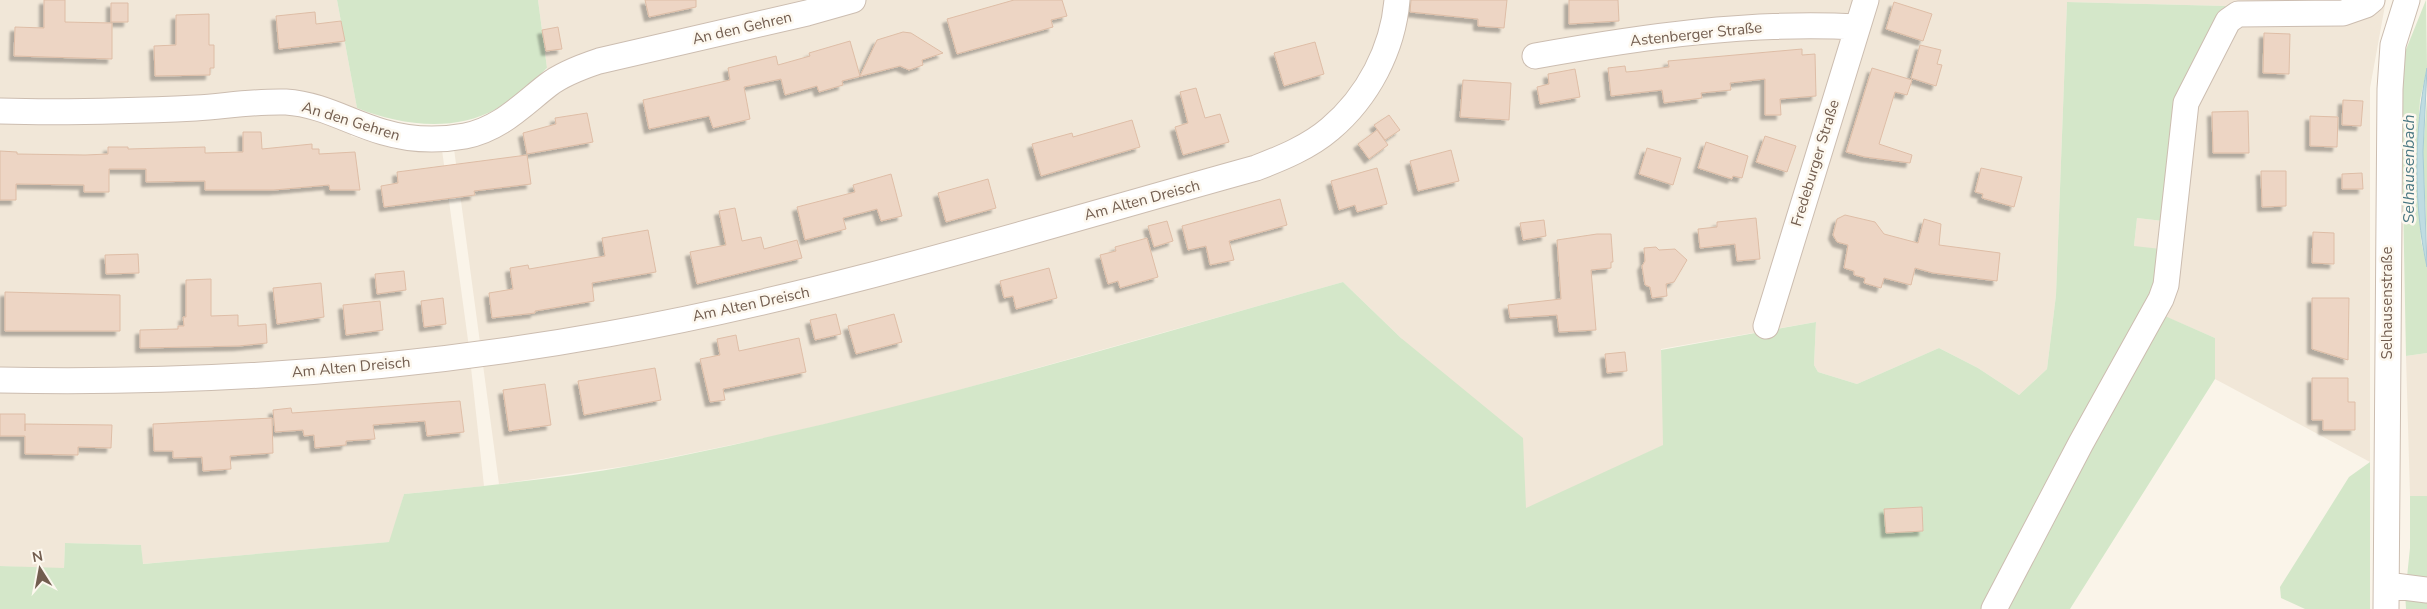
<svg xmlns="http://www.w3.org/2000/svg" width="2427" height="609" font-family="'Nunito Sans',sans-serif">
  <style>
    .residential { fill: #f1e7d8 }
    .green { fill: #d4e7c9 }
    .water { fill: #bfdce2; stroke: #a7cbd3 }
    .building { fill: #edd5c4; stroke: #debda6; filter: url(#shadow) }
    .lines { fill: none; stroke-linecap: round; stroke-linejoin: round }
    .minor-casing { stroke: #ccbdb0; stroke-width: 27 }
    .minor { stroke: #fff; stroke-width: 25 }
    .labels { text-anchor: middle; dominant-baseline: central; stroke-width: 5; stroke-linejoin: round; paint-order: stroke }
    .street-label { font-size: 15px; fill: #725d4f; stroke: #fdf8ef }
    .water-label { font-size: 16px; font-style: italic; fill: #4b7883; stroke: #fdf8ef }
  </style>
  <defs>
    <filter id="shadow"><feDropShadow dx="-4.5" dy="4.5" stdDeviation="1" flood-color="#0004"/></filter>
  </defs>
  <rect width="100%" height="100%" fill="#faf4e9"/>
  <path class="residential" d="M0,0H337L357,108L351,136L394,149L442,150L468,340L484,486L404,494L390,542L142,564L141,545L65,543L64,569L0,566Z
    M538,0H2386L2370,88V462L2215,379V338L2164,316L2134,246L2137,218L2163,221L2178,102L2226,6L2067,2L2056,295L2047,369L2019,395L1978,368L1939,348L1857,384L1818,372L1814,365L1816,322L1661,349L1664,445L1526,509L1401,338L1343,282L902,406L770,437L634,465L499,484L454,149L496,137L561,92L547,68Z
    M2427,353V496H2410L2406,356Z"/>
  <path class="green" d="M337,0H538L547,68C531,83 515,98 496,109C453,133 400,125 357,108Z
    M2426,0L2427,68L2420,100L2417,151L2421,241L2427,267V353L2406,356L2401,93L2405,52Z
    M2067,2L2226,6L2178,102L2163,221L2137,218L2134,246L2161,249L2165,316L2215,338V379L2070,609H0V566L64,568L65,543L141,545L143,564L389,542L404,494C481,486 559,479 635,465C875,419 1108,348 1343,282L1401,338L1523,438L1526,508L1663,445L1661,350L1816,322L1814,365L1818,372L1857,384L1939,348L1978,368L2019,395L2047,369L2056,295Z
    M2427,98V242L2423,152Z
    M2370,462V609H2305L2281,598L2280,587L2349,477Z
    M2410,496H2427V582L2407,577L2410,548Z
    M2405,592L2427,598V609H2406Z"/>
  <path class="water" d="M2427,68L2423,152L2427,267C2413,204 2414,130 2427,68Z"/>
  <path class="building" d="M44,0H65V22L112,23V59L14,56L15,27L44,28Z
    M645,0H696V7L649,17Z
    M1014,0H1062L1067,16L1051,20L1053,27L957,54L947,19Z
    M1411,0H1507L1504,28L1478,26V19L1410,12Z
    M1569,0H1618L1619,21L1569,24Z
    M1894,2L1932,14L1923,41L1886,29Z
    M111,3H128V22H111Z
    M315,12L316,24L341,21L345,41L279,49L276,16Z
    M209,14V45H214V68H210V75L155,76L154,46L176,45V15Z
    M558,27L562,49L546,51L542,30Z
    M903,32L911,33L943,53L922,60L923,65L909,70L900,66L842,81L843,85L819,92L817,86L785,95L781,79L744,87L750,119L713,128L709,116L649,129L643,100L730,80L728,68L776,56L778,65L810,56L809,53L850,41L860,76L877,40Z
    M2264,33L2290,34L2289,74L2263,73Z
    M1315,42L1324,74L1284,86L1274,53Z
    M1920,45L1941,50L1937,64L1942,65L1936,86L1911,78Z
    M1802,49V55L1815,54L1816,96L1780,99L1781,115H1765V79L1730,83L1731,90L1701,93L1702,98L1664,103L1662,90L1611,96L1608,68L1625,66L1626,72L1637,71L1669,67L1668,61Z
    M1872,68L1912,80L1907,95L1895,92L1879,144L1912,155L1910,163L1865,157L1846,152Z
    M1575,69L1580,97L1540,104L1537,87L1549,84L1548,74Z
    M1463,80L1511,83L1509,120L1460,117Z
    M1196,88L1205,118L1220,114L1229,142L1183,155L1175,127L1188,123L1180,92Z
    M2343,100L2363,101L2361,126L2342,125Z
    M2248,111L2249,153H2213L2212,112Z
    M587,113L593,142L527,154L523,133L556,124L555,118Z
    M1389,115L1400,130L1385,140L1374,125Z
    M2310,116L2338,117L2337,147L2310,146Z
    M1132,120L1140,147L1041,176L1032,144L1072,133L1073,137Z
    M1377,130L1388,145L1369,159L1358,144Z
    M243,132H261L262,149L312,144V149H319V154L355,152L360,190H330L329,185L274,190H205V181L146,182V169H109V192H84V185L16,184V200H0V151L17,152V154L85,155L108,154V147H128V149L205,147V153L243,152Z
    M1765,136L1796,146L1787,172L1756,162Z
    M1706,142L1748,156L1742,178L1733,176L1732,179L1698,168Z
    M1647,148L1681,158L1673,185L1639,174Z
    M1451,150L1459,181L1418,191L1410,161Z
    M527,155L531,184L474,191L475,195L384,207L381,186L398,183L397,172Z
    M1377,168L1387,204L1357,212L1355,205L1339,210L1331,181Z
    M1981,168L2022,177L2014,207L1982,198L1983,194L1975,192Z
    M2261,171H2286V206L2262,207Z
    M2362,173L2363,189H2342V174Z
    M891,174L902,216L881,221L877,209L843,218L846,229L805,240L797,207L855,192L853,185Z
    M988,179L996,208L946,222L938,193Z
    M1280,199L1287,225L1229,241L1234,260L1210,265L1206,246L1188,250L1182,226Z
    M735,208L742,241L761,237L764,249L797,240L802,258L697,284L690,252L726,245L719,211Z
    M1845,215L1875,222L1884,234L1918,243L1924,219L1941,224L1939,245L2000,253L1997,281L1933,273L1915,268L1911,285L1884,278L1881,288L1864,283L1865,278L1854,275V271L1844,268L1848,245L1837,242L1833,235L1837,219Z
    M1756,218L1760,259L1737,261L1735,244L1700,248L1698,229L1717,227V222Z
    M1544,220L1546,236L1523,240L1520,223Z
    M1167,221L1173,241L1154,247L1148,226Z
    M648,230L656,272L592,283L594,301L535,311V313L492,318L489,293L513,289L510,268L528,265L529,269L605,256L602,238Z
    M2313,232L2334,233V264L2312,263Z
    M1597,234H1611L1613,262H1611V268L1591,270L1596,330L1559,332L1557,315L1510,318L1508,305L1561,299L1557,240Z
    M1147,238L1158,277L1120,288L1118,281L1108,284L1100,255L1116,251L1115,247Z
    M1656,247L1659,250L1675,249L1687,260L1674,282L1666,284L1667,296L1652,298L1650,287L1645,285L1642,266L1645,261L1644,248Z
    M138,254L139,273L106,274L105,255Z
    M1049,268L1057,298L1016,309L1013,296L1004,298L1000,281Z
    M404,271L406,290L377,294L375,274Z
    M211,279V316L238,315V326L266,324L267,343L239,346L140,348V330L178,329V326H184L183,317H186V280Z
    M321,283L324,317L277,324L273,288Z
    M5,292L120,295V331H5Z
    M443,298L446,324L424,327L421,301Z
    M2312,298H2349L2348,360L2312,349Z
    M380,301L383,330L346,335L343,305Z
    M836,314L841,334L815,340L810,320Z
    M894,314L902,342L856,354L848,326Z
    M736,335L739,351L799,338L806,372L723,389L725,400L710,402L700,359L720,355L717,339Z
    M1625,352L1627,371L1607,373L1605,354Z
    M655,368L661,400L584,415L578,381Z
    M2312,378H2348V402H2355V430H2323V420H2312Z
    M545,384L551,425L509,431L503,390Z
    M460,401L464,432L427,436L425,421L373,425L375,439L346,441V445L315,448L314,435L304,436L303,430L275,432L273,410L291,408L292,413Z
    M0,414H25V431V424L112,425L111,448L78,447V455L25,454V436H0Z
    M272,418L273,453L230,456L231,469L203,471L202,457L173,458V451H154L153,424Z
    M1922,507L1923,531L1886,533L1884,509Z"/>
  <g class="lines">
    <defs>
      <path id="minor" d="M1535,56C1641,37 1750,21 1857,27
        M0,111C65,113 131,111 196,108C226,106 256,101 286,102C321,104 351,123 383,132C410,140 438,141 465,136C500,129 521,106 548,85C562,74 581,67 599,61L807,13L853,0
        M1766,326L1866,0
        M0,380C203,384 408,370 608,334C828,295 1042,227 1256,168C1282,158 1309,147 1330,129C1368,97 1393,49 1397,0
        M2387,585L2427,590
        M1994,609L2081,443L2161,299L2166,285L2186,103L2228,21L2238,14L2343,13L2366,5L2372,0
        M2386,609L2390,89L2393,45L2407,0"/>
    </defs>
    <use href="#minor" class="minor-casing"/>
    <use href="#minor" class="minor"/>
  </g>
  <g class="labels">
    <g class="street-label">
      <text transform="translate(742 28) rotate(-13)">An den Gehren</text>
      <text transform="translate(1696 34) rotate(-6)">Astenberger Straße</text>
      <text transform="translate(351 121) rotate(17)">An den Gehren</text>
      <text transform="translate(1815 163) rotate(-73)">Fredeburger Straße</text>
      <text transform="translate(1142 200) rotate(-15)">Am Alten Dreisch</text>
      <text transform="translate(2387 303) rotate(-90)">Selhausenstraße</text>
      <text transform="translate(751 304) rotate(-12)">Am Alten Dreisch</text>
      <text transform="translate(351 367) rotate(-5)">Am Alten Dreisch</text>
    </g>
    <g class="water-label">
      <text transform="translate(2409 169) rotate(-90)">Selhausenbach</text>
    </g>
  </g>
  <g transform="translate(40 569) rotate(349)" stroke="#fdf8ef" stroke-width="4" paint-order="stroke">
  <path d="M0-4L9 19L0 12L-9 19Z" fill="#725d4f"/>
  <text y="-8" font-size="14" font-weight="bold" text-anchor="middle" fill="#725d4f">N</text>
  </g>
</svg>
